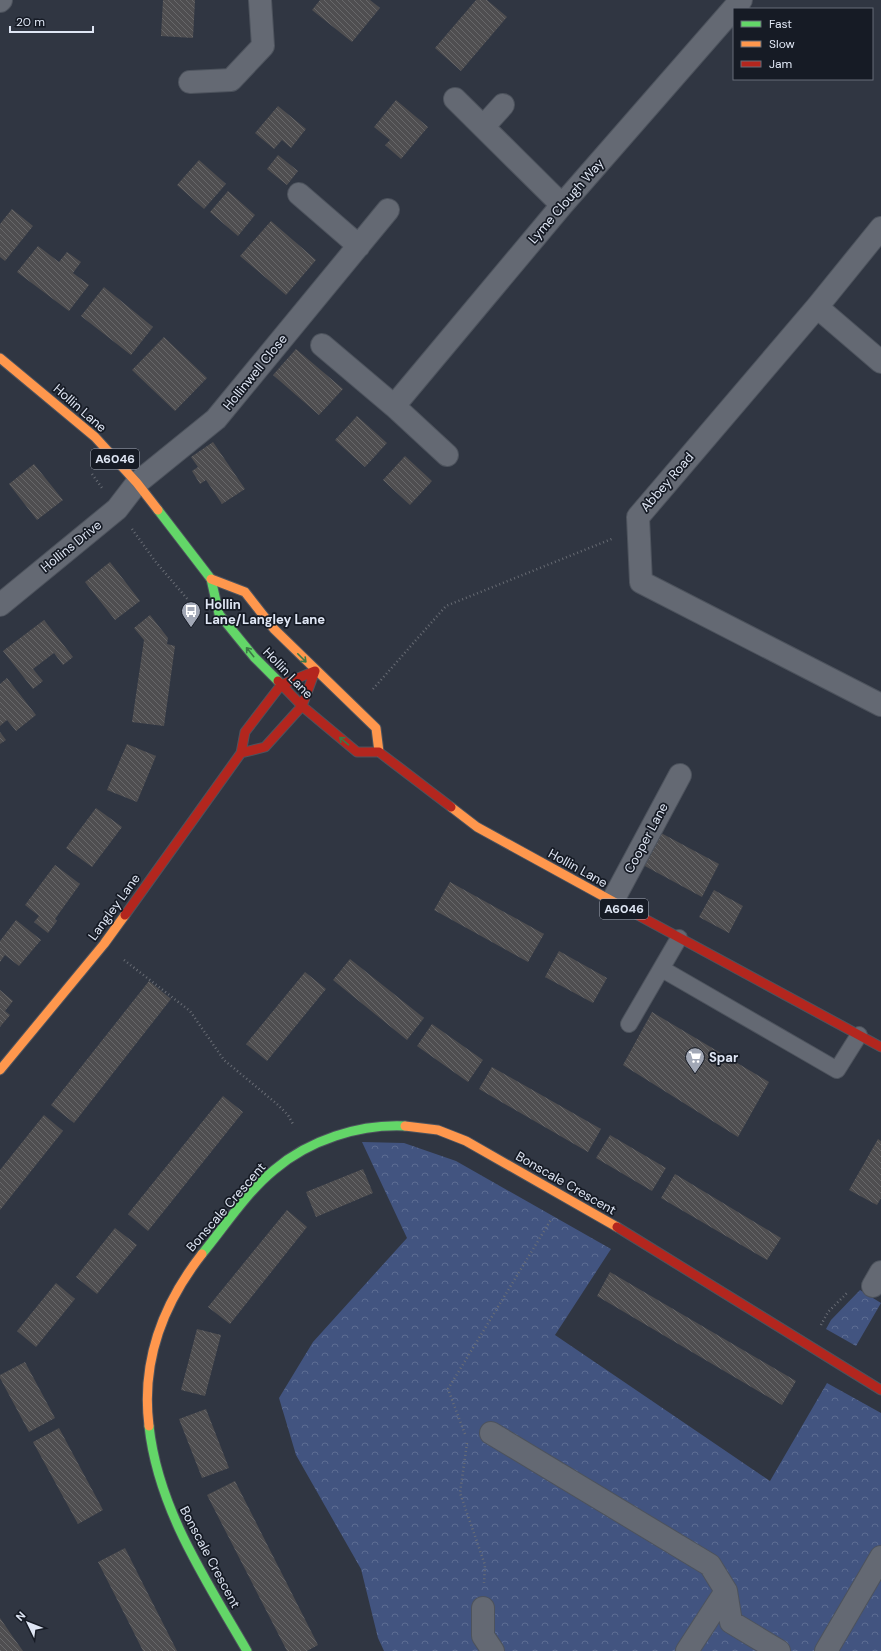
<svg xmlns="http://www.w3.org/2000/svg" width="881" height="1651" font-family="'DM Sans',sans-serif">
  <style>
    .park { fill: url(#park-crowns) }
    .building { fill: url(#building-back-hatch) }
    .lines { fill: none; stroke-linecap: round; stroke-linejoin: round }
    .lane-casing { stroke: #4d535d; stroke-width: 18 }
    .street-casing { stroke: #4d535d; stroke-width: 24 }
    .fast-casing { stroke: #4d535d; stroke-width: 11 }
    .slow-casing { stroke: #4d535d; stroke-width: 11 }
    .jam-casing { stroke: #4d535d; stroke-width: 11 }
    .path { stroke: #6a6e76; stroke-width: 2.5; stroke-dasharray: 1 3; stroke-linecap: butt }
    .lane { stroke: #646973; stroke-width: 16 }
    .street { stroke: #646973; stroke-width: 22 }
    .fast { stroke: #63d668; stroke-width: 9 }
    .slow { stroke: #ff974d; stroke-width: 9 }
    .jam { stroke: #b3261e; stroke-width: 9 }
    .oneway { stroke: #3c7846 }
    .labels { text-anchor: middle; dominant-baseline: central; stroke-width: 3.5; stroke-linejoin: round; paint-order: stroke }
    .shield { fill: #161b25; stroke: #a3a9b6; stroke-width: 1 }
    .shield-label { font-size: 12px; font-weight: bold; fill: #dfe6f4 }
    .street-label { font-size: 13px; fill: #dfe6f4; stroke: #161b25 }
    .poi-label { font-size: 13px; font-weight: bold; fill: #dfe6f4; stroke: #161b25; text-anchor: start }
  </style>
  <defs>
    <pattern id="park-crowns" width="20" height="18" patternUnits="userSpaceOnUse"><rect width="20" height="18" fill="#425480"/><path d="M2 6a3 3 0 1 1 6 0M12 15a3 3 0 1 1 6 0" fill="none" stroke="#5d6d93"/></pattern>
    <pattern id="building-back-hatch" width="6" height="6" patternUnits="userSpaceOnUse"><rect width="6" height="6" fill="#4f4e50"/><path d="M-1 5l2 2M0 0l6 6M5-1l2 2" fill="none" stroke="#68686a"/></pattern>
  </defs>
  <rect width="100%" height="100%" fill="#303642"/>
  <path class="park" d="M362,1142L404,1143L456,1161L611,1249L555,1335L770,1481L827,1383L881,1413V1651H384L378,1638L361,1569L296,1455L279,1398L313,1342L407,1238Z
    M860,1290L881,1303L856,1346L826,1329L831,1320Z"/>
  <path class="building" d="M163,0H195L193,38L161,36Z
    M320,0H370L380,8L352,42L312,10Z
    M476,0H487L507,17L461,71L435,48Z
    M396,100L428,127L401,159L385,145L390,140L374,127Z
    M278,106L306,129L291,148L282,140L274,149L255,133Z
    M278,155L298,171L287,185L267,169Z
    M199,160L226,184L204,209L177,185Z
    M228,191L255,215L238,236L210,212Z
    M12,209L33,226L5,261L0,257V224Z
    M271,221L316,260L286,295L240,256Z
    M38,246L59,262L67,252L81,262L73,273L89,285L69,311L17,272Z
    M104,287L153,327L131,355L81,316Z
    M164,337L207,378L175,411L132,370Z
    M296,349L343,389L319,415L273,375Z
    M357,416L387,443L365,467L335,440Z
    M213,442L245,489L222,504L206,480L200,484L192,471L198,467L191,457Z
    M405,456L432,481L410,505L383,480Z
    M34,464L63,500L37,520L9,484Z
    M110,562L140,601L115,620L85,582Z
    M150,615L168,638L167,644L175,646L164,726L132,722L144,640L134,628Z
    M44,620L73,657L63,665L54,653L33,669L43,681L33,689L3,651Z
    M7,678L36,715L16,731L7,720L0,726V684Z
    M0,732L6,740L0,744Z
    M127,744L156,756L137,802L107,790Z
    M96,808L122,827L92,867L66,848Z
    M661,833L719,864L702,897L643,865Z
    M55,865L80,884L55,919L57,921L48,933L34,922L39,916L25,905Z
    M450,882L544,934L528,962L434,910Z
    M714,890L743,906L729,933L699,917Z
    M16,920L41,940L19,966L5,955L0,962V941Z
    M559,951L607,978L593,1003L545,977Z
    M350,959L424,1018L407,1040L333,980Z
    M305,972L326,989L267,1061L246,1044Z
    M149,981L171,999L74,1123L51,1105Z
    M0,990L13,1001L5,1011L10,1015L0,1027Z
    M652,1012L769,1082L738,1137L623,1065Z
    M432,1024L483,1060L468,1082L417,1046Z
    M492,1067L601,1129L588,1152L479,1089Z
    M223,1096L243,1112L148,1231L128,1214Z
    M44,1115L63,1131L0,1210V1170Z
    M610,1135L666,1168L652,1191L596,1158Z
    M878,1139L881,1141V1198L877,1205L849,1190Z
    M363,1169L373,1193L316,1217L306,1192Z
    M675,1174L781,1238L767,1260L661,1198Z
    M287,1210L307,1227L230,1324L208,1307Z
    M115,1228L137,1245L97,1294L76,1277Z
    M610,1272L796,1381L782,1405L597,1296Z
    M56,1283L75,1299L36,1347L17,1331Z
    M197,1329L221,1335L205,1396L181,1390Z
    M25,1362L55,1418L29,1432L0,1378V1375Z
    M206,1409L229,1468L202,1478L179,1419Z
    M59,1428L103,1510L78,1524L33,1442Z
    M235,1481L318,1645L307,1651H287L207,1495Z
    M125,1548L139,1576L177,1651H143L126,1617L98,1562Z
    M0,1618L13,1637L23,1651H0Z"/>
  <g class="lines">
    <defs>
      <path id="lane" d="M662,969L837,1070L859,1035
        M629,1024L679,938"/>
      <path id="street" d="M0,1L1,0
        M190,82L231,80L263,46L260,0
        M455,99L562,205
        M484,126L503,105
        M299,194L359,246
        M881,228L817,307L638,517L641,582L881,705
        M817,307L881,362
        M322,345L394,406L447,455
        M394,406L562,205L741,0
        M0,605L117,509L137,483L216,419L388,210
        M612,902L680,775
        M873,1286L881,1272
        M491,1433L710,1565L726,1591L731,1622L779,1651
        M483,1608V1636L493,1651
        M687,1651L726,1591
        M826,1651L881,1557"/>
      <path id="fast" d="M158,510L211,579L219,614L254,657L278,681
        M202,1254C225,1226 246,1193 274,1170C309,1140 359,1124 405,1126
        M149,1426C158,1509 206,1580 247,1651"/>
      <path id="slow" d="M0,358L95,437L137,483L158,510
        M211,579L245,592L274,629L376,728L379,752
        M451,807L477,827L621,906
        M0,1070L104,944L125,915
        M405,1126L438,1130L466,1141L617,1227
        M149,1426C141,1362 163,1304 202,1254"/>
      <path id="jam" d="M315,671L302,706L265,747L241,753L245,732L281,685Z
        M278,681L302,706L357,752H379L451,807
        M621,906L881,1047
        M125,915L241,753
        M617,1227L881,1390"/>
    </defs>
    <use href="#lane" class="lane-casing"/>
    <use href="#street" class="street-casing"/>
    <use href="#fast" class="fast-casing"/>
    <use href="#slow" class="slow-casing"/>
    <use href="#jam" class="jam-casing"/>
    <path class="path" d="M92,474L102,488
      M132,529L155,561L189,601
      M373,689L446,606L614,538
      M124,960L190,1011L224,1060L277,1104L288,1115L294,1126
      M821,1325L828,1312L848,1292
      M465,1434L448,1389L552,1218
      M467,1443L460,1493L485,1565L484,1583"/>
    <use href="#lane" class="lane"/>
    <use href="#street" class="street"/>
    <use href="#fast" class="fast"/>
    <use href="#slow" class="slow"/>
    <use href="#jam" class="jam"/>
  </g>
  <defs><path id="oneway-shaft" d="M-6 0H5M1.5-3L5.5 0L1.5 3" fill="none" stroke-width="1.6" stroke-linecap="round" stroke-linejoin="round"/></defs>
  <g class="oneway">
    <use href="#oneway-shaft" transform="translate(250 652) rotate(-129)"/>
    <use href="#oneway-shaft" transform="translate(302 658) rotate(45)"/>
    <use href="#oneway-shaft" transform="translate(344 741) rotate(-140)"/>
  </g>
  <defs>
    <symbol id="bus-pin" viewBox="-11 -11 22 30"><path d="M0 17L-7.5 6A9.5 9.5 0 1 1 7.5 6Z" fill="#a2a8b6" stroke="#161b25"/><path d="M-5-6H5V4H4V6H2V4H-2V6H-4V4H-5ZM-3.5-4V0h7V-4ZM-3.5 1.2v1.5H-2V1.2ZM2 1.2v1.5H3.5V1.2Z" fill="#fff"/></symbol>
    <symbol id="supermarket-pin" viewBox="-11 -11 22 30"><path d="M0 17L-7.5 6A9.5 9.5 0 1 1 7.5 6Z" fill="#a2a8b6" stroke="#161b25"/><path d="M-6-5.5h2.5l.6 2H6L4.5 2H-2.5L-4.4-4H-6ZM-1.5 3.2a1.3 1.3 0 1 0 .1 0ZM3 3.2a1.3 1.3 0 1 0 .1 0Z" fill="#fff"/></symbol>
  </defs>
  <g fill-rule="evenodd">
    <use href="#bus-pin" x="180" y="600" width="22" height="30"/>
    <use href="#supermarket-pin" x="684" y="1046" width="22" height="30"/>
  </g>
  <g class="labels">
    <g class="shield">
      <rect x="91" y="449" width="48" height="20" rx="3"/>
      <rect x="600" y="899" width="48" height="20" rx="3"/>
    </g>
    <g class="shield-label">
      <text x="115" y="459">A6046</text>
      <text x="624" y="909">A6046</text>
    </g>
    <g class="street-label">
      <text transform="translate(566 201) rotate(-49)">Lyme Clough Way</text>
      <text transform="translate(255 372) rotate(-51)">Hollinwell Close</text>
      <text transform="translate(80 408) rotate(41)">Hollin Lane</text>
      <text transform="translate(667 482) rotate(-49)">Abbey Road</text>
      <text transform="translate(71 546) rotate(-39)">Hollins Drive</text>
      <text transform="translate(288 673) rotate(46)">Hollin Lane</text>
      <text transform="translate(646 838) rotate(-62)">Cooper Lane</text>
      <text transform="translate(578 868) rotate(29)">Hollin Lane</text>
      <text transform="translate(114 907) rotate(-54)">Langley Lane</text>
      <text transform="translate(566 1183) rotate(30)">Bonscale Crescent</text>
      <text transform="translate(226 1207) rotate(-49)">Bonscale Crescent</text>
      <text transform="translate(210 1557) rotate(62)">Bonscale Crescent</text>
    </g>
    <g class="poi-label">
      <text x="205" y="604">Hollin<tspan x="205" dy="15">Lane/Langley Lane</tspan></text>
      <text x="709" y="1057">Spar</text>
    </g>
  </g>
  <rect x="733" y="8" width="140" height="72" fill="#161b25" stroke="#666c78"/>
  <rect x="741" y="21" width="20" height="6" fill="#63d668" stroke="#666c78"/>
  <text x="769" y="28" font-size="12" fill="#dfe6f4">Fast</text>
  <rect x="741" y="41" width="20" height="6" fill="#ff974d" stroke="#666c78"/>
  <text x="769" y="48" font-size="12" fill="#dfe6f4">Slow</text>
  <rect x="741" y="61" width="20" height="6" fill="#b3261e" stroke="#666c78"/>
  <text x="769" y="68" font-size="12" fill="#dfe6f4">Jam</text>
  <g transform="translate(28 1623) rotate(313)" stroke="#161b25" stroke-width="3" paint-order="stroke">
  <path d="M0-3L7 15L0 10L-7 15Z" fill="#dfe6f4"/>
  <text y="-6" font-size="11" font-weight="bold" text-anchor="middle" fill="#dfe6f4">N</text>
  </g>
  <path d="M10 26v6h83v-6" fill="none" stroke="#dfe6f4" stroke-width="2"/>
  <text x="16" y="26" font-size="12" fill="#dfe6f4" stroke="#161b25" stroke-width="3" paint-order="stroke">20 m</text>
</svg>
